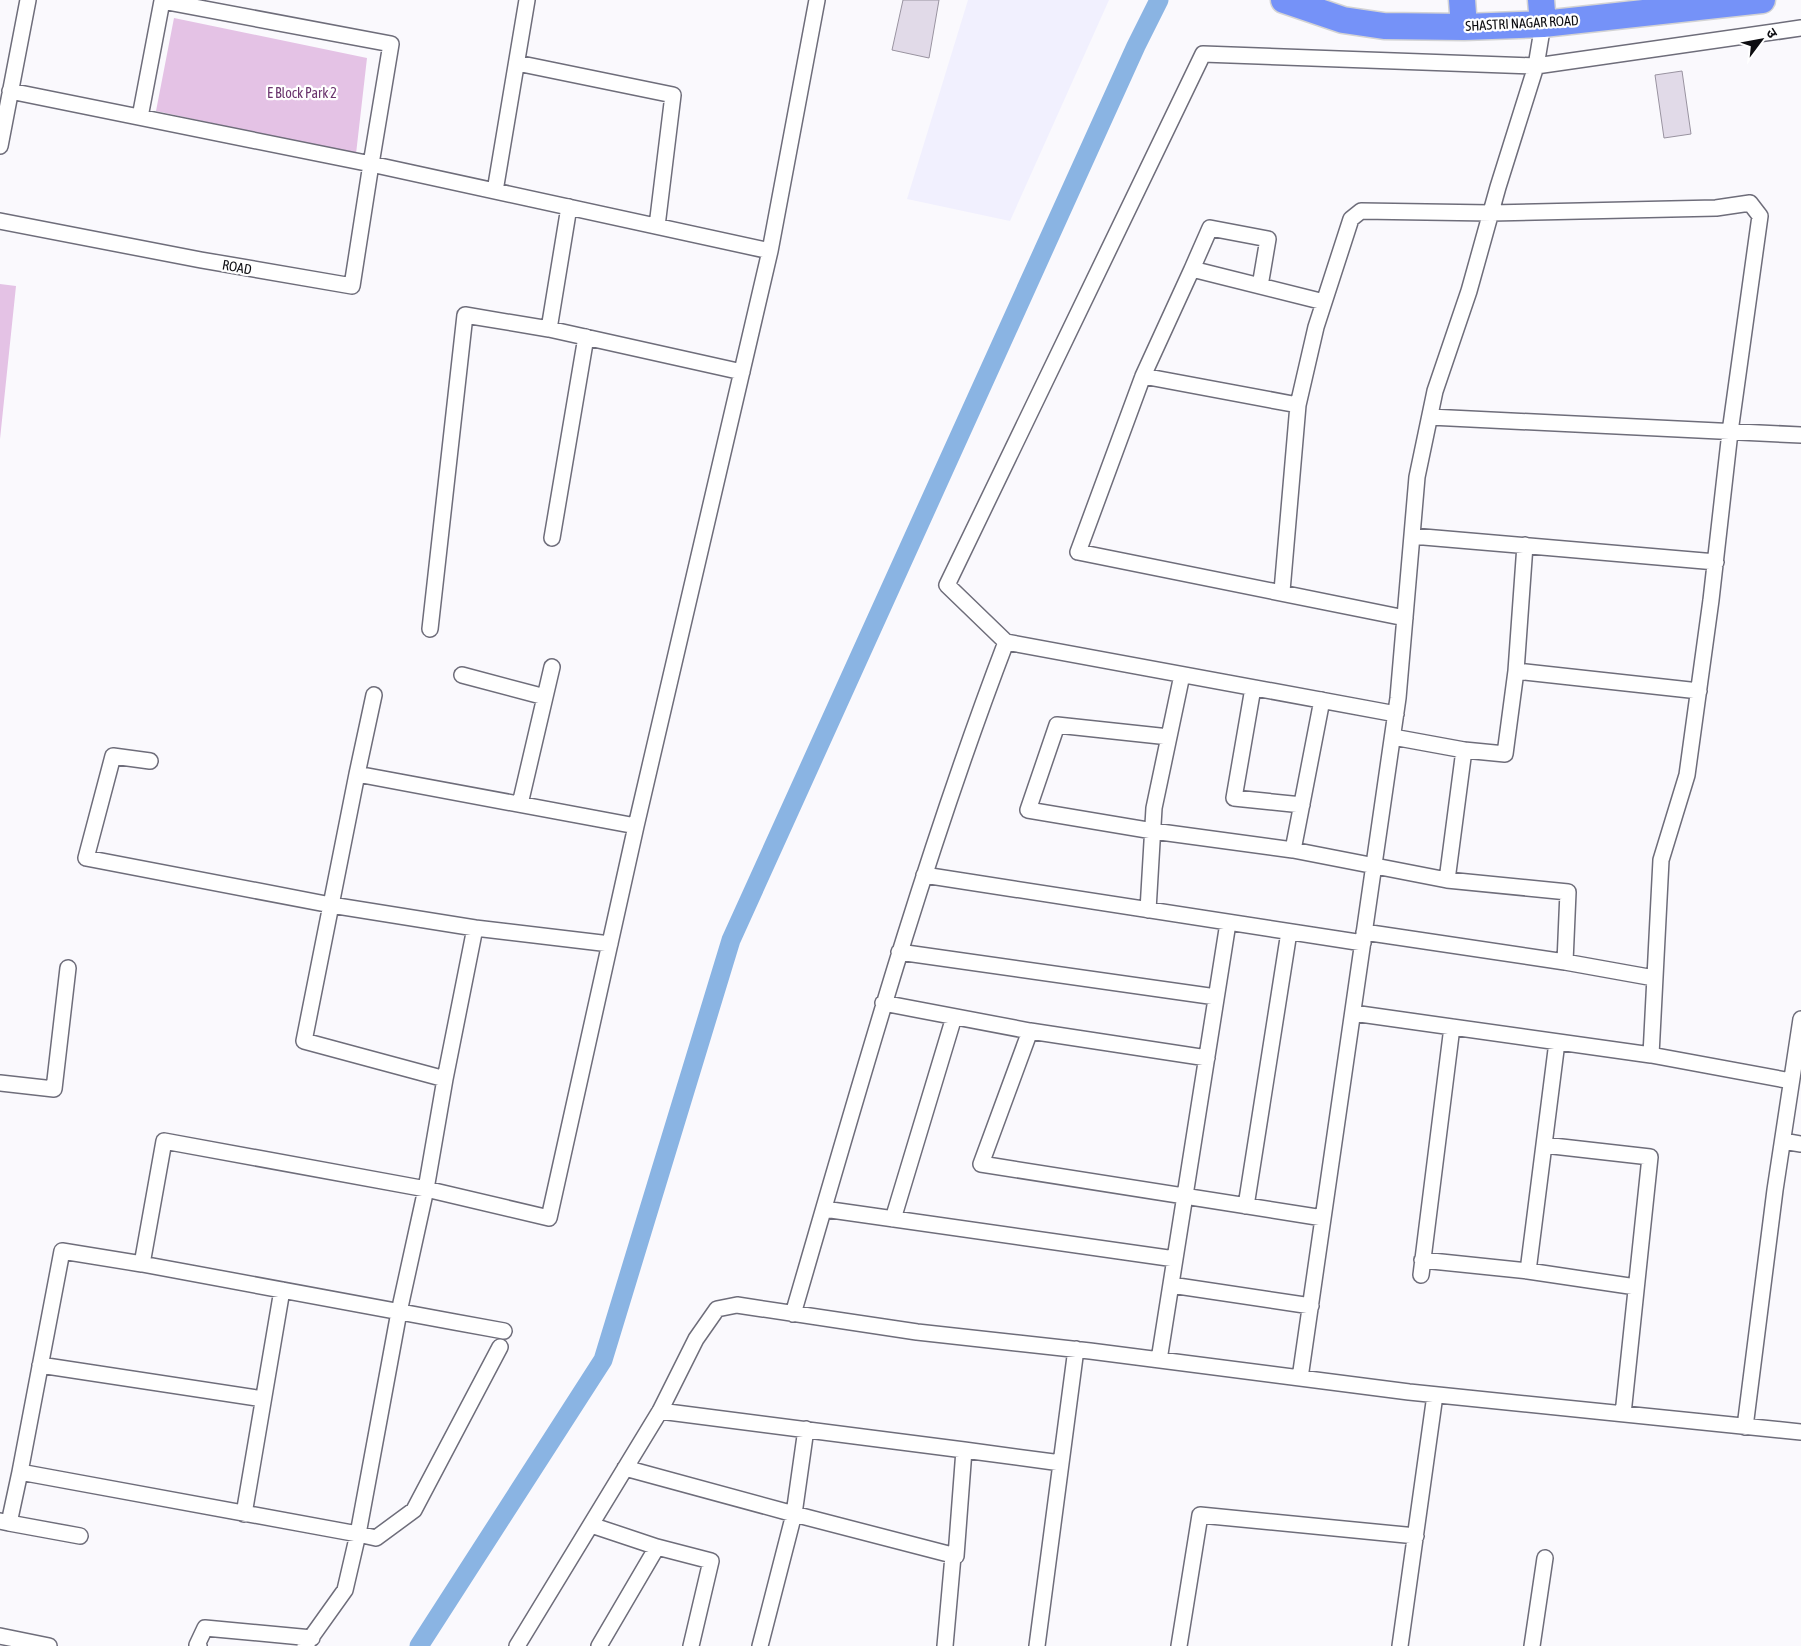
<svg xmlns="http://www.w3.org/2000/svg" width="1801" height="1646" font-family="'Asap Condensed','Noto Sans Devanagari',sans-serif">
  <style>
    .built { fill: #f1f0fe }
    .green { fill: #e4c2e5 }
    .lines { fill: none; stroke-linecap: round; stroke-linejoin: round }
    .canal { stroke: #8ab4e3; stroke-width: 19 }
    .building { fill: #e1dae8; stroke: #9993a0 }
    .street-casing { stroke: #6e6d7a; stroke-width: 18 }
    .highway-casing { stroke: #d3d3d4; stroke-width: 29 }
    .street { stroke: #fff; stroke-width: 15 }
    .highway { stroke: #7592f8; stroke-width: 26 }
    .labels { text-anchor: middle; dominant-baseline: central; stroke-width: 4.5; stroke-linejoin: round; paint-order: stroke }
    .street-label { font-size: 14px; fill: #0d0d11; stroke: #fff }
    .park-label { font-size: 14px; fill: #6a346d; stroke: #fff }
  </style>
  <rect width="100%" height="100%" fill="#faf9fd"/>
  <path class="built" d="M968,0H1109L1010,221L907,199Z"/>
  <path class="green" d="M174,18L367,58L356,154L156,111Z
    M0,284L16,286L0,439Z"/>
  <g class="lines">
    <path class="canal" d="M419,1646L603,1360L731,940L1136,46L1159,0"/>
  </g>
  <path class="building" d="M903,0H939L929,58L892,50Z
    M1682,71L1691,134L1664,138L1655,75Z"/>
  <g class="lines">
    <defs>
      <path id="street" d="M517,63L673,95L657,226
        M140,117L162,1L391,44L371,164L770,251
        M0,146L28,0
        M495,191L527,0
        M569,207L549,329L742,372
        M0,221L201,260L352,286L371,164L10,91
        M1192,269L1210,228L1268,239L1260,286
        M1143,376L1192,269L1324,302
        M1298,405L1143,376L1078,552L1405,618
        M1430,417L1801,435
        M1412,536L1716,562
        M552,538L586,337
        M1525,545L1516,671L1699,691
        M1282,591L1298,405L1316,327L1351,219L1361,211L1491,213L1716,208L1750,203L1760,216L1730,432L1711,600L1687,775L1661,860L1651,1055
        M430,629L465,315L549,329
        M1006,642L947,585L1203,54L1536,66L1801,28
        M462,675L545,697
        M1253,688L1234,798L1302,805
        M374,695L357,774L636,826
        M1169,737L1057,725L1028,810L1153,831L1293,850L1447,880L1464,750L1393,737
        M1464,750L1505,754L1516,671
        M150,761L113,756L86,858L331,905L475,928
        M357,774L304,1041L445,1079L475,928L610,944
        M520,804L552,667
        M1293,850L1322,700
        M924,875L1363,943
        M1447,880L1568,892L1565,962L1654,978
        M1148,910L1154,808L1182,675
        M1364,932L1565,962
        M899,952L1216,997
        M883,1003L1030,1031
        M1353,1013L1651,1055L1791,1081
        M1207,1058L1030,1031L981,1164L1323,1218
        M445,1079L426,1189L549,1218L636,826L770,251L817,0
        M0,1083L54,1089L68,968
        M1783,1141L1801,1144
        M1544,1145L1650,1157L1623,1414
        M1246,1206L1289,932
        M824,1209L1175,1259
        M893,1219L954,1017
        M1422,1260L1528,1271L1636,1287
        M142,1264L62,1251L20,1472L358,1534L345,1590L305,1646
        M1528,1271L1557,1042
        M1421,1275L1452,1027
        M1171,1285L1311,1306
        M793,1314C859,1088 922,862 1006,642L1396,714
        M500,1347L414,1510L376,1538L358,1534L399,1312L426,1189L164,1141L142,1264C262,1286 383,1309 504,1331
        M1159,1360L1228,923
        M40,1365L263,1399
        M1300,1378L1398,698L1417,477L1435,391L1469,291L1498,187L1536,66L1543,24
        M660,1411L964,1450
        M1745,1427L1775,1190L1801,1019
        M806,1429L794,1514L956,1556L964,1450L1061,1463
        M625,1468L794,1514L760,1646
        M244,1514L282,1290
        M0,1521L9,1523L20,1472
        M9,1523L80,1536
        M591,1525L657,1547
        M0,1636L49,1646
        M199,1646L197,1645L205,1628L312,1638
        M517,1646L660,1411L696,1339L717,1309L737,1305L917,1332L1090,1351L1409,1392L1801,1432
        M599,1646L657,1547L711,1561L691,1646
        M945,1646L953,1556
        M1037,1646L1076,1349
        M1179,1646L1200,1515L1416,1536
        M1400,1646L1435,1395
        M1532,1646L1545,1558"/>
      <path id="highway" d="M1284,0L1343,20L1384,26L1464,27L1543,24L1762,0
        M1462,0L1464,27
        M1541,0L1543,24"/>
    </defs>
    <use href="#street" class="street-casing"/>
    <use href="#highway" class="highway-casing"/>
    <use href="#street" class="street"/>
    <use href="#highway" class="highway"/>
  </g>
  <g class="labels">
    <g class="street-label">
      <text transform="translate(1522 23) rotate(-3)">SHASTRI NAGAR ROAD</text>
      <text transform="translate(237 267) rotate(10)">ROAD</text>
    </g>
    <g class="park-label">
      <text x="302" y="93">E Block Park 2</text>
    </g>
  </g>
  <g transform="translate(1761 40) rotate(58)" stroke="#ffffff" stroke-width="4" paint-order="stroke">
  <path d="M0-4L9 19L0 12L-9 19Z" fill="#0d0d11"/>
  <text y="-8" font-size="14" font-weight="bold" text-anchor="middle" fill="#0d0d11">उ</text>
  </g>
</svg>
